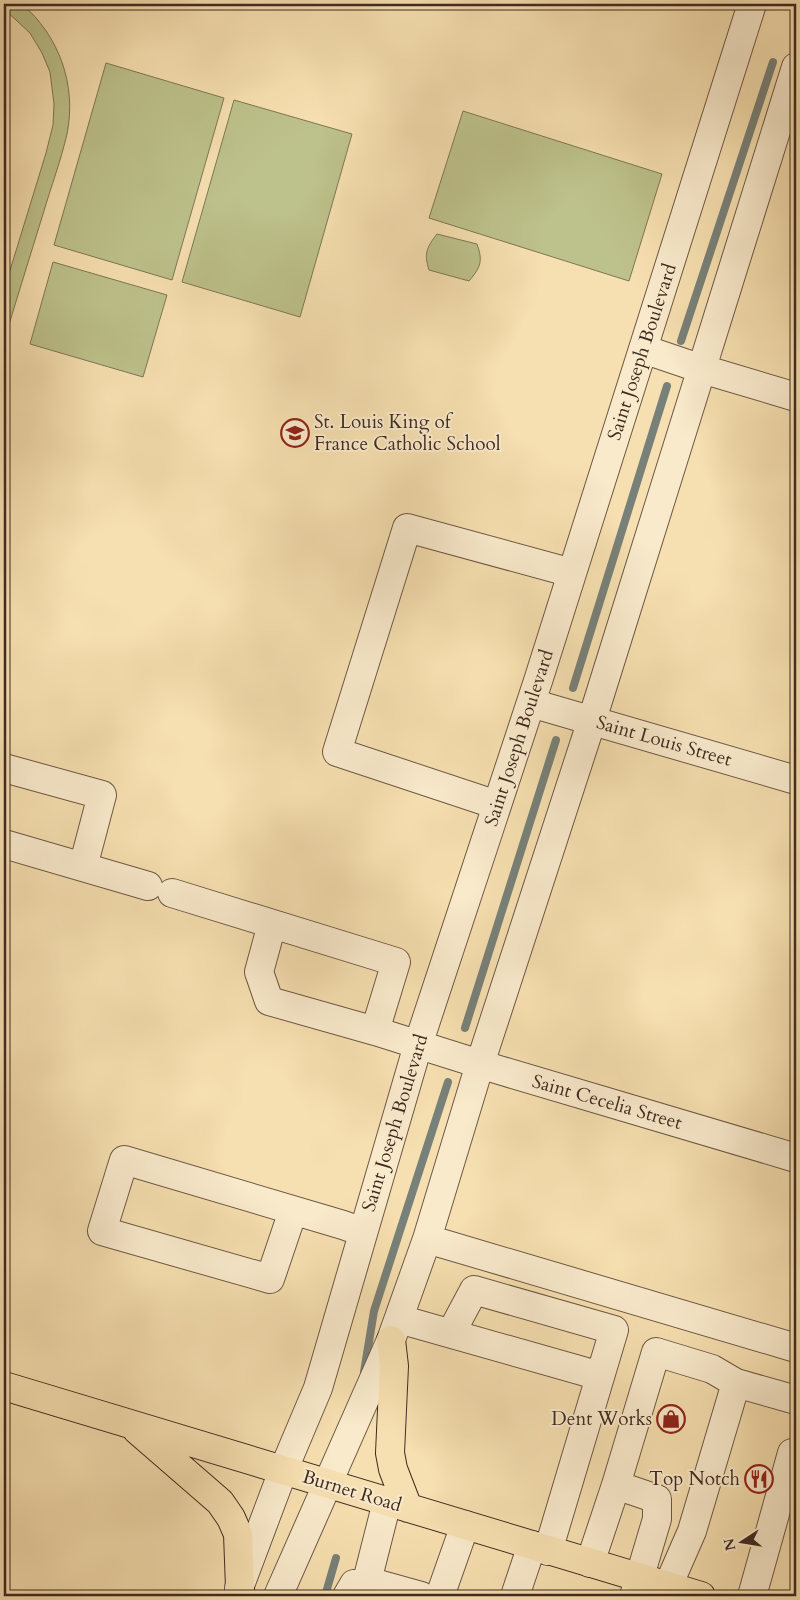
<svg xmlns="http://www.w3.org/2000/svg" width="800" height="1600" font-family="Cardo,serif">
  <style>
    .green { fill: #bdc18b; stroke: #7e7656 }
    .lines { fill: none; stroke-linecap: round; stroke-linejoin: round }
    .stream { stroke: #788179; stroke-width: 8 }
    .minor-casing { stroke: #6e5845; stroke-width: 30 }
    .major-casing { stroke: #402b21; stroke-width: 30 }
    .minor { stroke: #f9eacc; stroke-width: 28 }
    .major { stroke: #f6dfb0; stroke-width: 28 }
    .labels { text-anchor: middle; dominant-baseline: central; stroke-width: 4; stroke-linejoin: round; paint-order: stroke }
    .street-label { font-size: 19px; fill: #402b21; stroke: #f9eacc }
    .poi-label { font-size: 19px; fill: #402b21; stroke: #f9eacc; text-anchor: end }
  </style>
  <rect width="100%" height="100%" fill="#f6dfb0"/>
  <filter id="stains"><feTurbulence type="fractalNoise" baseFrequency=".004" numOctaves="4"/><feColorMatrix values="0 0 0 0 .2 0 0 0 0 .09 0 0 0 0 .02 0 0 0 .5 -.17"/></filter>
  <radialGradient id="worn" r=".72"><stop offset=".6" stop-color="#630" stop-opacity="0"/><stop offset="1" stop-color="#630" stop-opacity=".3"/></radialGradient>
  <path class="green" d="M4,4H22C59,36 77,85 67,134C61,160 51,187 43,214C30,256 17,298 4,341V290L46,153L53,125L54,104L50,72L42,53L30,33L4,9Z
    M106,63L224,98L172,280L54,245Z
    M234,100L352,134L300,317L182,282Z
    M463,111L662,174L629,281L429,218Z
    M437,234L477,244C483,261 481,267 469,281L429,270C424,254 426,248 437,234Z
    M53,262L167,295L143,377L30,344Z"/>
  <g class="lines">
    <path class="stream" d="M681,341L773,62
      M573,688L667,386
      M465,1028L556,740
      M364,1372L374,1311L448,1082
      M325,1596L336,1558"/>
    <defs>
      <path id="minor" d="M643,349L702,369L796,397
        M531,703L796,780
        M4,768L102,795L83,867
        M497,805L337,752L407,528L572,573
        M4,844L148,886
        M172,893L396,962L375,1031L499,1070L796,1158
        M272,924L259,972L269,1001L375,1031
        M293,1211L270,1279L102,1231L124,1160L343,1225L363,1232
        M427,1239L796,1348
        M399,1319L600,1376
        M451,1333L474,1290L614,1330L548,1551
        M616,1485L657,1499V1519L634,1596
        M590,1563L616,1485L656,1352L712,1369L736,1383
        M367,1581L387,1502
        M668,1586L692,1531L736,1383L796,1400
        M239,1588L283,1471L318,1388L418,1045L538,681L752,4
        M278,1596L391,1340L427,1239L480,1064L592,720L796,67
        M347,1596L354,1584L367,1581L421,1596
        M440,1596L465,1525
        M515,1596L532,1545
        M752,1596L792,1453"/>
      <path id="major" d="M391,1340L394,1366L390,1453L393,1469L408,1508
        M4,1386L701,1596
        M137,1430L220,1502L231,1518L238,1534L240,1588"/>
    </defs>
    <use href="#minor" class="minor-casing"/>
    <use href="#major" class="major-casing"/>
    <use href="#minor" class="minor"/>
    <use href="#major" class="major"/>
  </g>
  <defs>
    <symbol id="school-ring" viewBox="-11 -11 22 22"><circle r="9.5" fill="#f9eacc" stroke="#8f2418" stroke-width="1.5"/><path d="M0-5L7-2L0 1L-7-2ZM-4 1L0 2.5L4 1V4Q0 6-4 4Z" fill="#8f2418"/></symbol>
    <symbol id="shop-ring" viewBox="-11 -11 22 22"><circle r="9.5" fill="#f9eacc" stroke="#8f2418" stroke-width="1.5"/><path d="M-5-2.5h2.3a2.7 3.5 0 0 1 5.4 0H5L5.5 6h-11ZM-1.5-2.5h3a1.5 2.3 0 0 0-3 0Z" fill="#8f2418"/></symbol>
    <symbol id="restaurant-ring" viewBox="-11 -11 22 22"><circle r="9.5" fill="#f9eacc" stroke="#8f2418" stroke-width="1.5"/><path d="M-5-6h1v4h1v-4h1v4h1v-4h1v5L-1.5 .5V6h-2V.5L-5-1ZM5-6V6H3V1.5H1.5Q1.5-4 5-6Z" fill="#8f2418"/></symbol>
  </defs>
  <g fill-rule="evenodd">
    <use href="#school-ring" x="279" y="417" width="32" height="32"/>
    <use href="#shop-ring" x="655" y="1403" width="32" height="32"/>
    <use href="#restaurant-ring" x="743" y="1463" width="32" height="32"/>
  </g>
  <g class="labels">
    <g class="street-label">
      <text transform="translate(642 352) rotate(-72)">Saint Joseph Boulevard</text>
      <text transform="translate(519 738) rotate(-72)">Saint Joseph Boulevard</text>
      <text transform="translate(664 741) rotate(16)">Saint Louis Street</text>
      <text transform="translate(607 1102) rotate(16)">Saint Cecelia Street</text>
      <text transform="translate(395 1123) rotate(-73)">Saint Joseph Boulevard</text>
      <text transform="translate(352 1491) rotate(17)">Burnet Road</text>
    </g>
    <g class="poi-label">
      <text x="314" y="422" text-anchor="start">St. Louis King of<tspan x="314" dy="22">France Catholic School</tspan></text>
      <text x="652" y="1419">Dent Works</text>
      <text x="740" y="1479">Top Notch</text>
    </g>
  </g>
  <rect width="800" height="1600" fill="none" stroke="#f6dfb0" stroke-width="20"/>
  <rect x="5" y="5" width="790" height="1590" fill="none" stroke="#402b21" stroke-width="2.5"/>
  <rect x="10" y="10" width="780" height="1580" fill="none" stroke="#402b21"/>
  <g transform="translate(742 1542) rotate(258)" stroke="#f9eacc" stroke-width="4" paint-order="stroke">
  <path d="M0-4L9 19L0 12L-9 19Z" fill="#402b21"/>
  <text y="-8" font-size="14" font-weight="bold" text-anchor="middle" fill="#402b21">N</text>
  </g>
  <rect width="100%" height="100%" filter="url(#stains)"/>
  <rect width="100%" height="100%" fill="url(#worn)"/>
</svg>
